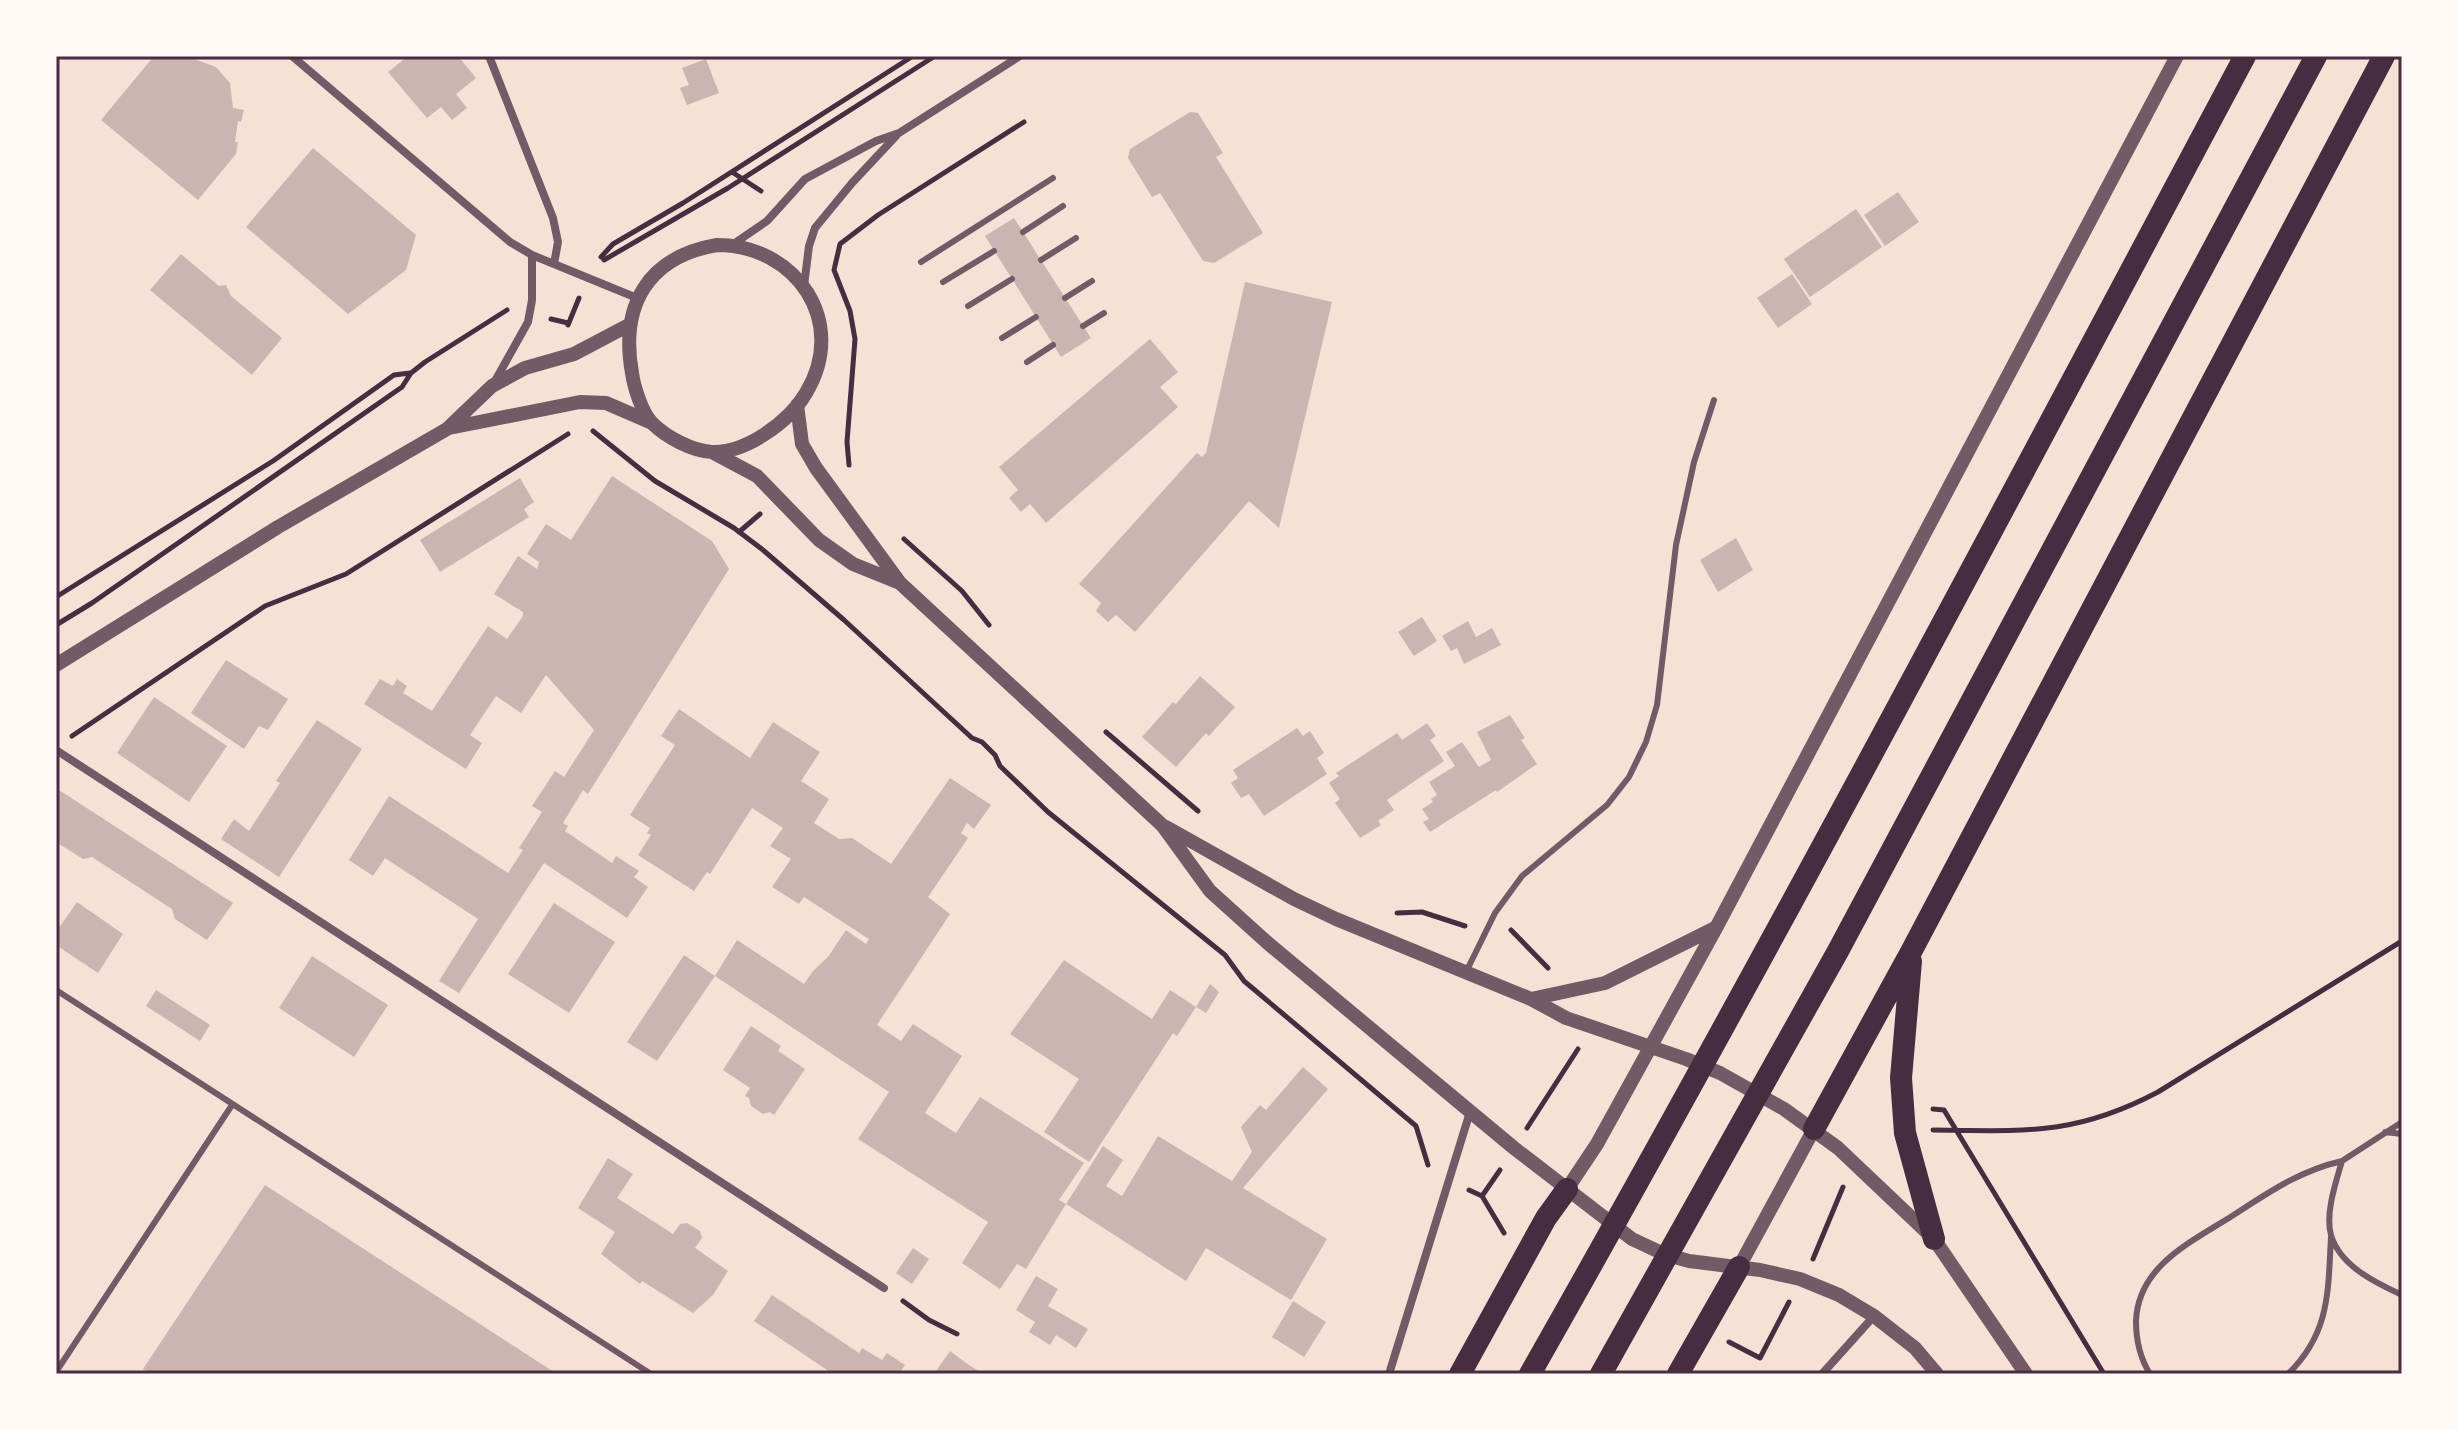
<svg xmlns="http://www.w3.org/2000/svg" width="2458" height="1430" font-family="'DejaVu Sans',sans-serif">
  <style>
    .building { fill: #ccb4b1 }
    .lines { fill: none; stroke-linecap: round; stroke-linejoin: round }
    .path { stroke: #4a2c40; stroke-width: 5 }
    .service { stroke: #755966; stroke-width: 6 }
    .minor { stroke: #755966; stroke-width: 8 }
    .tertiary { stroke: #755966; stroke-width: 14 }
    .trunk { stroke: #4a2c40; stroke-width: 22 }
    .neatline { fill: none; stroke: #4a2c40; stroke-width: 3 }
  </style>
  <rect width="100%" height="100%" fill="#f7e1d7"/>
  <path class="building" d="M154,56H194V59L216,67L230,83L233,108L244,110L241,122L238,121L235,142H238L236,154L198,200L101,120Z
    M408,56H458L476,78L456,94L467,108L452,120L441,107L427,118L388,72Z
    M706,59L719,93L687,105L680,88L689,85L682,68Z
    M1190,112L1198,113L1223,153L1216,157L1263,233L1214,263L1203,261L1160,193L1152,197L1128,158L1130,149Z
    M313,148L416,235L406,270L348,314L246,227Z
    M1898,192L1919,222L1885,246L1864,215Z
    M1856,209L1882,247L1810,297L1784,259Z
    M1014,218L1091,338L1061,357L985,236Z
    M181,254L219,286L226,285L231,296L282,338L252,375L150,290Z
    M1792,274L1812,304L1778,328L1757,298Z
    M1245,282L1332,302L1279,528L1249,501L1135,632L1116,615L1108,622L1096,611L1101,603L1079,584L1197,453L1202,457L1206,453Z
    M1150,339L1178,372L1160,387L1178,407L1046,523L1030,504L1021,512L1009,498L1018,490L999,467Z
    M612,476L712,541L729,569L588,794L583,790L563,823L568,826L565,831L612,863L616,856L639,871L634,877L648,887L627,918L544,863L459,993L439,981L478,919L385,858L373,876L349,860L389,796L508,873L523,850L519,848L542,812L532,806L555,771L564,777L594,730L546,675L521,713L496,696L470,735L482,743L466,769L364,704L380,679L393,686L397,679L407,686L403,693L432,711L488,626L507,639L523,616V612L494,594L518,556L537,569L539,562L527,554L546,524L571,540Z
    M520,478L534,502L524,509L529,517L440,572L420,540Z
    M1736,538L1753,570L1718,592L1700,560Z
    M1422,617L1437,641L1414,656L1398,632Z
    M1468,621L1476,637L1492,628L1501,645L1464,664L1457,648L1451,651L1442,636Z
    M226,660L288,699L268,730L259,726L244,749L191,713Z
    M1200,676L1235,707L1209,736L1206,733L1176,767L1142,737L1173,702L1176,704Z
    M154,697L227,746L189,802L117,753Z
    M679,709L750,758L773,722L820,752L801,781L829,799L814,823L839,839L852,838L891,864L950,778L991,805L974,829L967,823L961,833L968,838L928,897L950,914L877,1025L901,1041L913,1024L962,1056L925,1113L956,1133L980,1097L1084,1163L1059,1200L1066,1204L1026,1269L1017,1264L1000,1289L962,1263L988,1222L858,1139L889,1092L715,976L737,940L804,984L813,971L828,957L846,930L866,944L869,939L804,897L799,904L772,887L791,859L770,846L783,828L752,808L710,874L707,872L694,891L638,855L651,835L647,833L650,828L630,815L675,745L661,736Z
    M1510,715L1525,738L1521,740L1537,764L1497,792L1496,790L1430,832L1423,822L1429,819L1422,809L1433,802L1431,799L1437,795L1429,782L1455,766L1446,752L1462,742L1479,767L1491,760L1477,732Z
    M317,720L362,749L279,877L221,839L234,819L249,831L280,783L276,781Z
    M1427,723L1436,736L1430,740L1444,761L1387,800L1394,810L1378,821L1381,825L1360,838L1335,803L1340,799L1329,783L1339,776L1336,773L1397,733L1402,740Z
    M1297,728L1303,736L1310,731L1324,753L1317,758L1327,774L1264,816L1249,794L1241,798L1231,783L1238,778L1233,770Z
    M56,788L233,903L207,940L175,919L172,909L92,857L83,859L56,842Z
    M77,902L123,934L98,973L56,945V932Z
    M554,903L615,942L569,1013L508,974Z
    M684,955L715,976L657,1061L627,1042Z
    M312,956L388,1005L354,1057L279,1008Z
    M1064,960L1152,1019L1170,990L1196,1007L1177,1036L1173,1033L1089,1162L1044,1132L1079,1079L1010,1034Z
    M1210,984L1219,992L1206,1013L1196,1007Z
    M156,990L210,1025L200,1041L146,1006Z
    M751,1026L781,1046L778,1051L805,1069L774,1115L770,1112L763,1114L751,1106L749,1098L745,1096L750,1088L723,1070Z
    M1303,1067L1328,1089L1243,1188L1327,1239L1291,1300L1206,1248L1186,1281L1066,1204L1103,1146L1123,1160L1106,1186L1122,1196L1158,1136L1232,1181L1252,1152L1241,1127L1260,1105L1266,1110Z
    M608,1158L633,1174L617,1198L673,1234L680,1224L687,1223L700,1231L702,1238L695,1248L728,1271L713,1295L693,1313L642,1281L640,1284L601,1254L615,1232L578,1208Z
    M265,1185L557,1374H151L143,1369Z
    M913,1248L929,1259L912,1284L896,1273Z
    M1036,1276L1058,1289L1048,1306L1088,1329L1076,1348L1056,1335L1050,1345L1029,1332L1035,1322L1016,1310Z
    M772,1295L859,1353L862,1348L882,1360L887,1353L905,1365L899,1374H833L754,1321Z
    M1293,1301L1326,1322L1304,1357L1272,1337Z
    M950,1351L966,1363L983,1374H934Z"/>
  <g class="lines">
    <path class="path" d="M732,172L761,191
      M601,257L613,244L683,203L913,56
      M604,260L728,188L935,56
      M551,319L568,323
      M568,325L579,298
      M593,431L655,481L734,528L763,550L844,620L972,738L982,742L995,755L1000,766L1048,812L1225,955L1244,981L1416,1126L1428,1165
      M849,465L847,442L855,339L850,311L834,270L840,244L878,215L1024,122
      M739,532L760,514
      M904,539L962,591L989,625
      M56,597L273,461L394,375L410,373
      M56,625L92,603L402,387L411,373L425,362L507,310
      M1106,732L1198,811
      M72,736L265,606L346,574L568,434
      M1397,913L1422,912L1465,926
      M1511,930L1548,968
      M1933,1109L1944,1110L2104,1374
      M1527,1128L1578,1049
      M1933,1130C2024,1131 2075,1136 2158,1092L2402,941
      M1469,1190L1482,1196L1500,1170
      M1482,1196L1504,1233
      M1813,1259L1843,1187
      M903,1301L929,1320L957,1334
      M1729,1342L1760,1358L1789,1302"/>
    <path class="service" d="M1023,232L1063,206
      M1041,260L1076,238
      M921,262L1053,178
      M943,282L994,251
      M1065,298L1092,281
      M968,306L1012,279
      M1083,326L1104,313
      M1002,338L1036,317
      M1027,362L1053,345
      M1467,970L1495,913L1522,876L1607,805L1629,777L1646,742L1657,705L1676,545L1694,462L1714,400
      M56,990L651,1374
      M2385,1132L2402,1134
      M2342,1161L2402,1122
      M56,1372L232,1105
      M2150,1374C2140,1358 2136,1340 2136,1321C2138,1266 2191,1242 2232,1216C2269,1192 2299,1171 2342,1161C2336,1182 2325,1213 2331,1235C2340,1266 2376,1283 2402,1295
      M2288,1374C2330,1333 2328,1292 2331,1237"/>
    <path class="minor" d="M292,56L510,242L532,255L637,298
      M489,56L553,218L558,242L554,264
      M732,245L767,221L805,179L876,141L899,133L1020,56
      M804,286L809,246L815,228L852,183L896,136
      M495,381L528,322L532,300V255
      M56,750L884,1288
      M1389,1374L1470,1112
      M1822,1374L1874,1316"/>
    <path class="tertiary" d="M717,245C796,245 849,322 806,393C789,422 746,453 712,452C692,451 666,437 652,423C642,413 634,387 632,373C620,306 647,257 717,245Z
      M797,405L802,444L816,468L900,583L1162,825L1210,891L1270,945L1514,1148L1632,1239L1664,1254L1689,1261L1760,1270L1800,1279L1839,1295L1874,1316L1915,1348L1937,1374
      M449,428L580,402L606,403L650,422
      M712,452L757,476L819,540L853,564L900,583
      M56,665L278,527L447,429L492,386L525,368L574,354L629,325
      M1166,827L1294,899L1336,919L1531,999L1566,1018L1686,1059L1720,1073L1784,1109L1838,1148L1934,1239L2026,1374
      M1531,999L1605,983L1715,928
      M1567,1189L1597,1144L1716,928L2177,56
      M1739,1267L1814,1129"/>
    <path class="trunk" d="M1911,961L1901,1078L1905,1133L1934,1239
      M1814,1129L1912,950L2384,56
      M1460,1374L1546,1218L1567,1189
      M1530,1374C1777,939 2010,497 2245,56
      M1601,1374L1838,951L2316,56
      M1678,1374L1739,1267"/>
  </g>
  <rect width="2458" height="1430" fill="none" stroke="#fffaf5" stroke-width="116"/>
  <rect x="58" y="58" width="2342" height="1314" class="neatline"/>
</svg>
